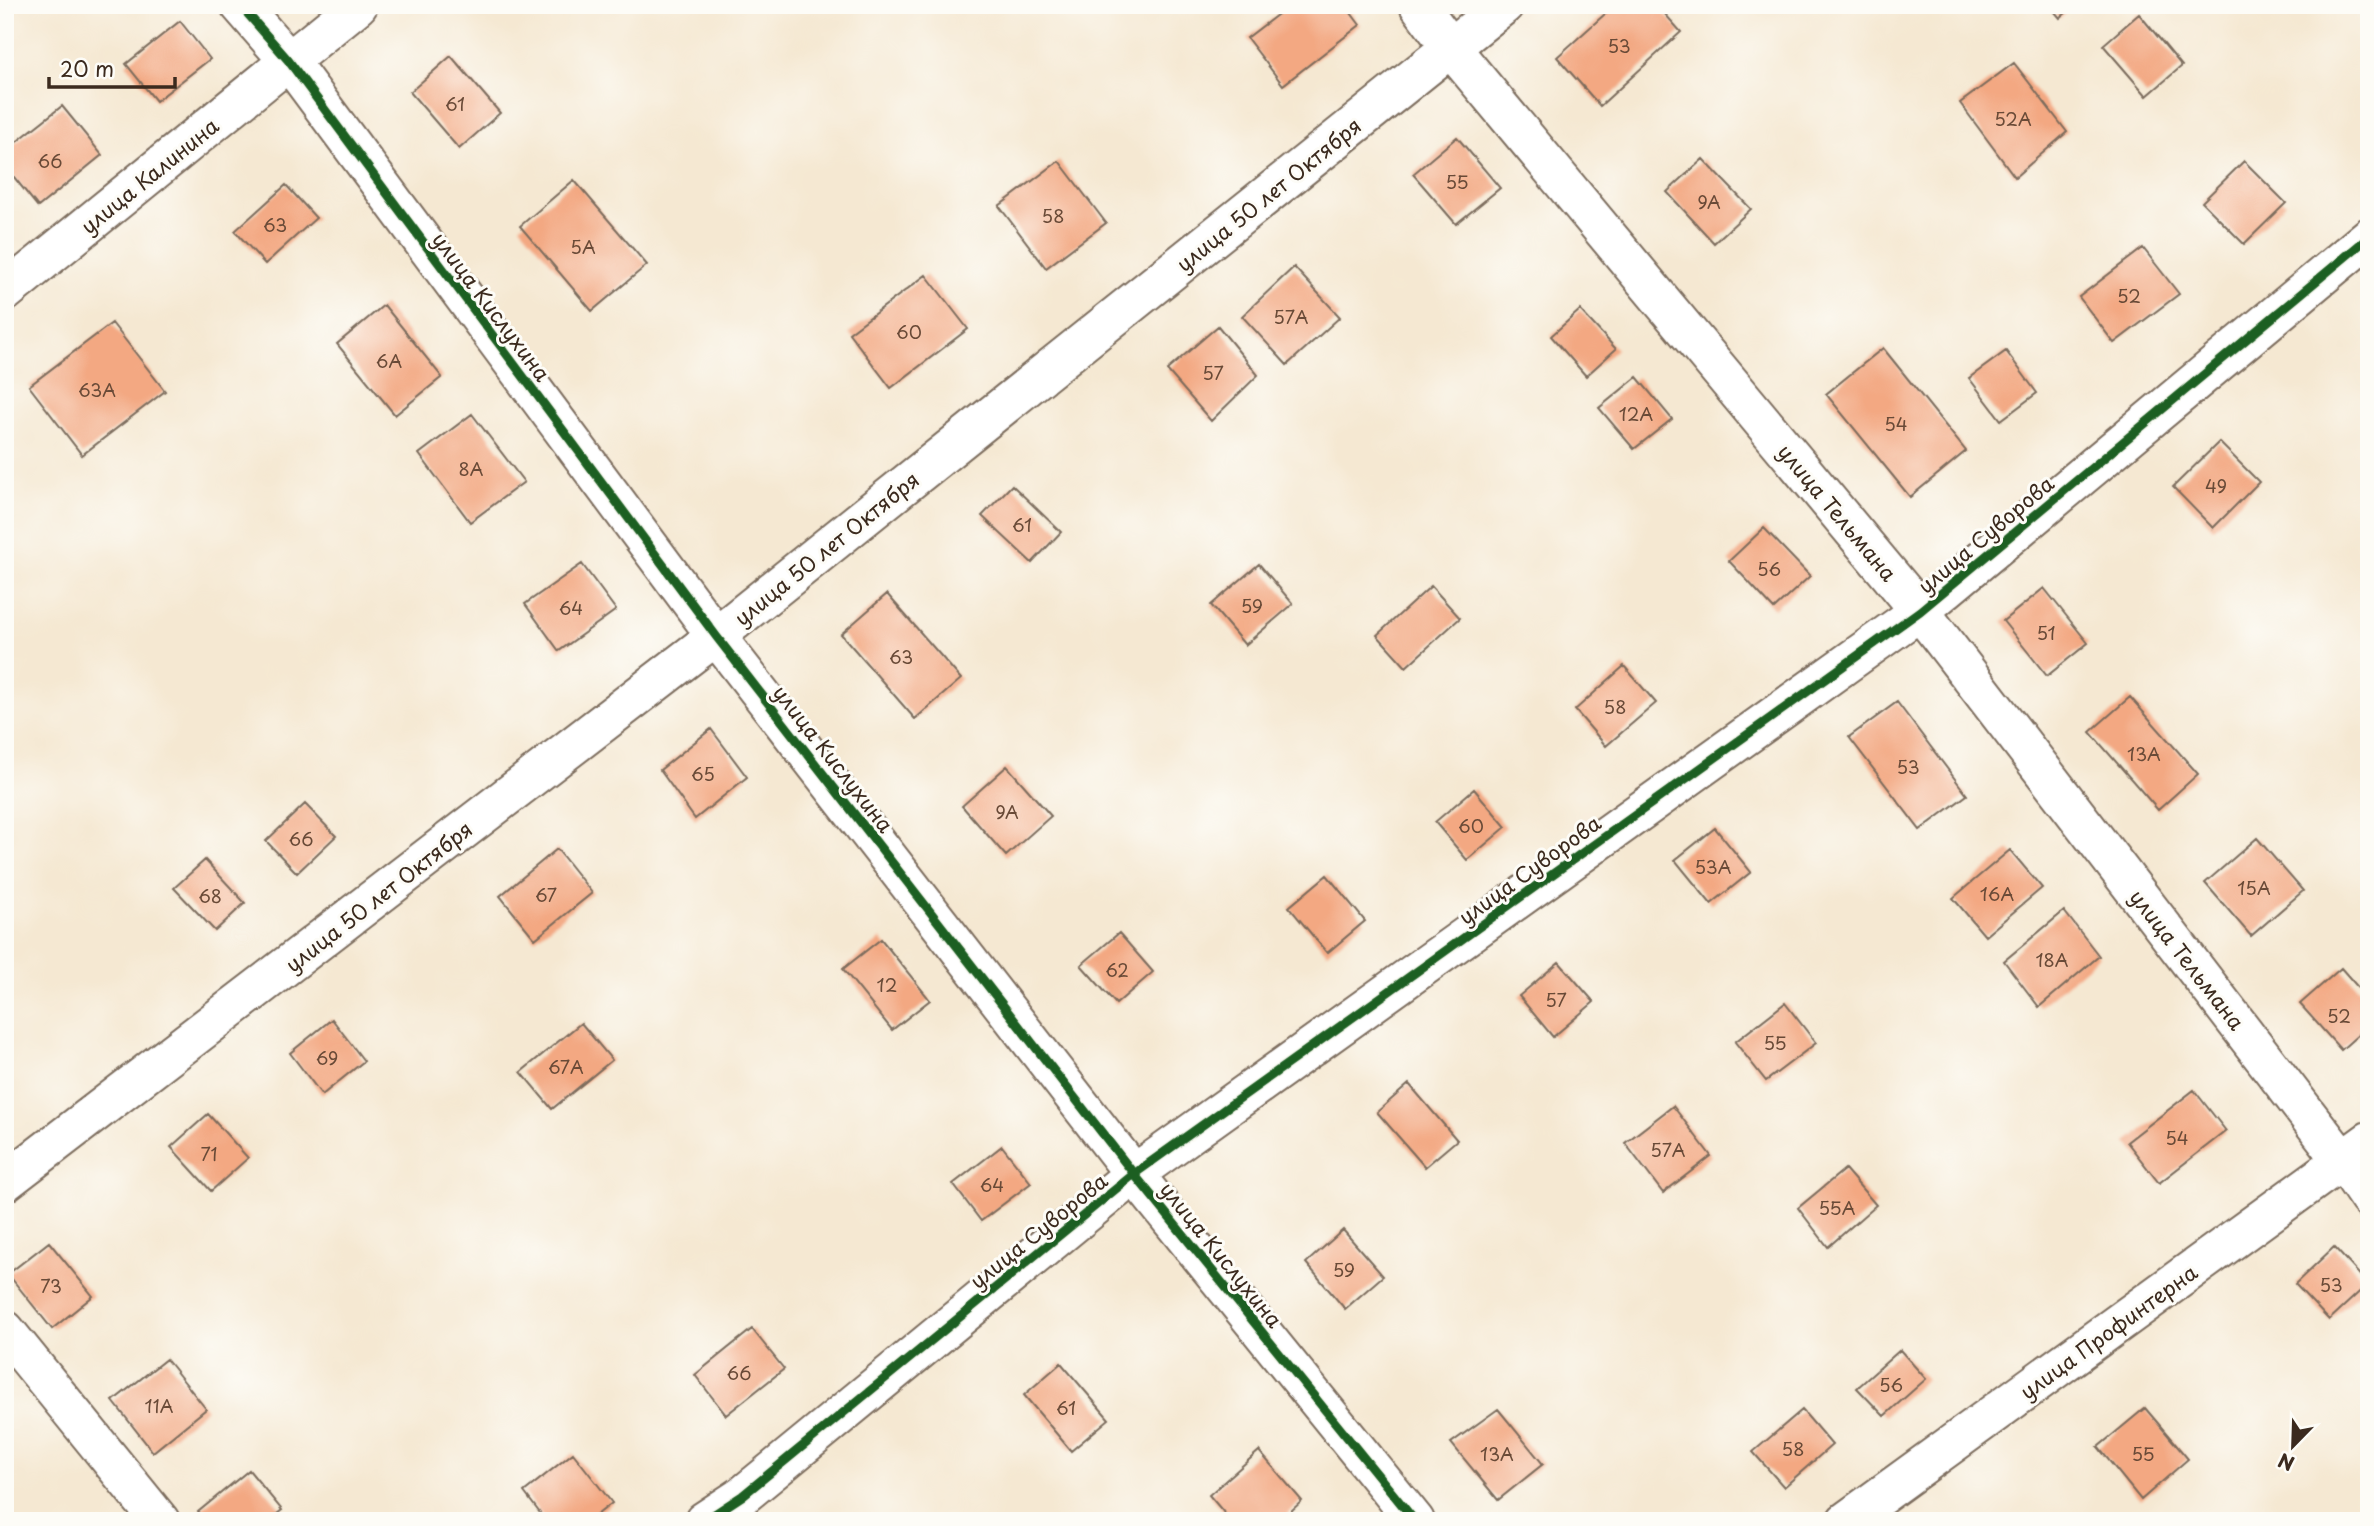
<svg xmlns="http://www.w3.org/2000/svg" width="2374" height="1526" font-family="'Playpen Sans',sans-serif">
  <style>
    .building { fill: #f3a882 }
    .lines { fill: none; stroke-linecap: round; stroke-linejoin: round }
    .minor-casing { stroke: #7c6c5d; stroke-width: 42 }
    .minor { stroke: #fff; stroke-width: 38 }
    .cycleway-casing { stroke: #fdfcf7; stroke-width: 13 }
    .cycleway { stroke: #1b5e20; stroke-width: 9 }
    .labels { text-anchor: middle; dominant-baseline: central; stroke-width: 6; stroke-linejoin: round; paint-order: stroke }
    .number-label { font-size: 18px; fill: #694a37 }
    .street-label { font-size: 21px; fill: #3b2a1e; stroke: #fdfcf7 }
  </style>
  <rect width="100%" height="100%" fill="#fdfcf7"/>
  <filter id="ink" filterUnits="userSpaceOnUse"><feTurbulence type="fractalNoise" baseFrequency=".0143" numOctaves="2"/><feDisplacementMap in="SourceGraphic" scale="14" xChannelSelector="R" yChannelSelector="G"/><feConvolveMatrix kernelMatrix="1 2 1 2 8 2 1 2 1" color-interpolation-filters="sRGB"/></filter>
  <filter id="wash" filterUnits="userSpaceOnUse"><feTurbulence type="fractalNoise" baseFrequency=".00686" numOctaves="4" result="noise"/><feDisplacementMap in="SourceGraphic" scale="28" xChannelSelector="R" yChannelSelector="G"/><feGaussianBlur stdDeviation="1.57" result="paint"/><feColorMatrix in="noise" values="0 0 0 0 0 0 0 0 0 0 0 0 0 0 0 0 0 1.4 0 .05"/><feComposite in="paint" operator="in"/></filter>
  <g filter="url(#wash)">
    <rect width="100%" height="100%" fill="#f5e8d2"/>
    <g id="blocks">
      <path class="building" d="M1290,5H1345L1360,25L1283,85L1247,38Z
        M1615,5H1657L1681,32L1600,106L1557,57Z
        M2049,5H2075L2060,18Z
        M2139,14L2182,66L2147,96L2103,45Z
        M180,21L210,59L156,101L126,64Z
        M451,56L500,113L459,149L410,92Z
        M2014,63L2067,132L2015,177L1960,103Z
        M62,106L102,155L38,207L5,166V151Z
        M1457,137L1500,188L1456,224L1413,174Z
        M1703,159L1751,209L1714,243L1667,192Z
        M1059,161L1106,223L1046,268L999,206Z
        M2244,161L2286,203L2244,244L2202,202Z
        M574,180L647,265L592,311L520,226Z
        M286,185L316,218L265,264L235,231Z
        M2143,248L2179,294L2114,343L2079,297Z
        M1294,267L1340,317L1287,365L1242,316Z
        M926,275L968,329L891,388L849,333Z
        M384,305L442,377L395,415L337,344Z
        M1580,310L1616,349L1586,376L1551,336Z
        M112,323L165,391L82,455L29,386Z
        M1218,326L1258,375L1211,421L1167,370Z
        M1883,348L1966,451L1910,497L1826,394Z
        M2006,351L2037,393L2001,420L1969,378Z
        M1637,377L1672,419L1634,449L1599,408Z
        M472,414L524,482L470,522L419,454Z
        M2219,442L2259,482L2213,528L2173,487Z
        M1012,485L1061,532L1032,563L982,516Z
        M1764,528L1810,576L1774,609L1729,561Z
        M582,564L616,610L559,651L525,604Z
        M1259,564L1293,604L1245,645L1211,605Z
        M1431,586L1460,618L1406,667L1377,635Z
        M2044,588L2088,643L2047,676L2003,621Z
        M887,594L961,679L915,719L841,634Z
        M1624,666L1656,703L1606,746L1575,710Z
        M2130,697L2198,774L2158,810L2090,732Z
        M1897,702L1967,795L1920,830L1849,737Z
        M711,729L747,777L695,819L660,770Z
        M1007,766L1051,816L1006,856L962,806Z
        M1474,789L1506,827L1467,860L1435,822Z
        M305,804L336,836L297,873L266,841Z
        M1715,828L1751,872L1711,904L1675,860Z
        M2257,838L2303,891L2251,936L2205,883Z
        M557,849L592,893L535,939L500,896Z
        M2010,850L2042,888L1985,936L1953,898Z
        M205,860L245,903L215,931L174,888Z
        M1327,875L1365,921L1327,953L1289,907Z
        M2064,911L2099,956L2039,1007L2004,961Z
        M1119,933L1153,972L1116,1004L1081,965Z
        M881,939L930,1000L892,1030L843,969Z
        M1559,962L1594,1002L1553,1037L1519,996Z
        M2341,968L2369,1000V1025L2341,1050L2300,1004Z
        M1785,1003L1816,1043L1766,1081L1735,1042Z
        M332,1019L364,1061L322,1095L290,1053Z
        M581,1023L612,1060L552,1109L521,1072Z
        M1409,1084L1457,1140L1425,1167L1377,1112Z
        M2194,1090L2226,1131L2159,1183L2127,1142Z
        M1673,1106L1711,1156L1663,1193L1625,1143Z
        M208,1114L248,1158L211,1191L171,1147Z
        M1002,1146L1031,1183L981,1221L953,1184Z
        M1845,1169L1876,1205L1828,1247L1798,1208Z
        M1343,1230L1383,1276L1345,1309L1306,1263Z
        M49,1242L93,1296L52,1329L8,1274Z
        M2334,1247L2368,1284L2329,1320L2295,1284Z
        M752,1329L784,1369L726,1415L695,1375Z
        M1900,1350L1926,1379L1884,1416L1857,1388Z
        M166,1359L206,1409L153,1452L113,1401Z
        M1061,1363L1109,1419L1071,1451L1024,1395Z
        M2145,1408L2188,1459L2141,1500L2098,1447Z
        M1498,1409L1543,1464L1498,1500L1451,1443Z
        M1802,1410L1832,1445L1784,1487L1753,1452Z
        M1259,1451L1302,1501L1280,1521H1231L1209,1495Z
        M573,1453L612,1503L589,1521H546L524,1492Z
        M249,1470L282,1510L268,1521H205L198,1512Z"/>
    </g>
  </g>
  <g filter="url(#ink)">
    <use href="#blocks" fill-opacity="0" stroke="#7c6c5d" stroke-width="2"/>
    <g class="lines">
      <defs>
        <path id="minor" d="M240,5L288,60L716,636L1134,1174L1415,1521
          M1419,5L1451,48L1920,611L2343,1161L2369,1199
          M5,292L358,5
          M5,1182L716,636L1504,5
          M5,1330L160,1521
          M704,1521L742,1496L1134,1174L1920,611L2369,237
          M1846,1521L2369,1141"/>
      </defs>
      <use href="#minor" class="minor-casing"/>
      <use href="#minor" class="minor"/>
      <defs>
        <path id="cycleway" d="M240,5L288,60L716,636L1134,1174L1415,1521
          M704,1521L742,1496L1134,1174L1920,611L2369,237"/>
      </defs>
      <use href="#cycleway" class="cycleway-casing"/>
      <use href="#cycleway" class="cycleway"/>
    </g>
  </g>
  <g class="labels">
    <g class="number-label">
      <text x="1619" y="45">53</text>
      <text x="455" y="103">61</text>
      <text x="2013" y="118">52А</text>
      <text x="50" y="160">66</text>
      <text x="1457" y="181">55</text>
      <text x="1709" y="201">9А</text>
      <text x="1053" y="215">58</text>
      <text x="275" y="224">63</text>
      <text x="583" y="246">5А</text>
      <text x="2129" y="295">52</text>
      <text x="1291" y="316">57А</text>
      <text x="909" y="331">60</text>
      <text x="389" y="360">6А</text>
      <text x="1213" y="372">57</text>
      <text x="97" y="389">63А</text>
      <text x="1636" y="413">12А</text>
      <text x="1896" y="423">54</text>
      <text x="471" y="468">8А</text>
      <text x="2216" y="485">49</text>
      <text x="1022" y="524">61</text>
      <text x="1769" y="568">56</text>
      <text x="1252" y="605">59</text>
      <text x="571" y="607">64</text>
      <text x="2046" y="632">51</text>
      <text x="901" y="656">63</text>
      <text x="1615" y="706">58</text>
      <text x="2144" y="753">13А</text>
      <text x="1908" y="766">53</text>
      <text x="703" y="773">65</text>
      <text x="1007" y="811">9А</text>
      <text x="1471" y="825">60</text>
      <text x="301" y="838">66</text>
      <text x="1713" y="866">53А</text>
      <text x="2254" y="887">15А</text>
      <text x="1997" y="893">16А</text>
      <text x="546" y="894">67</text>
      <text x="210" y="895">68</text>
      <text x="2052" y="959">18А</text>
      <text x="1117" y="969">62</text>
      <text x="887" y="984">12</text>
      <text x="1556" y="999">57</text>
      <text x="2339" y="1015">52</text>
      <text x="1775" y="1042">55</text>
      <text x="327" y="1057">69</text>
      <text x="566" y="1066">67А</text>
      <text x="2177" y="1137">54</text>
      <text x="1668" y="1149">57А</text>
      <text x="209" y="1153">71</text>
      <text x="992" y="1184">64</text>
      <text x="1837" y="1207">55А</text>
      <text x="1344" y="1269">59</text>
      <text x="2331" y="1284">53</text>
      <text x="51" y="1285">73</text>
      <text x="739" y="1372">66</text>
      <text x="1891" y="1384">56</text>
      <text x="159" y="1405">11А</text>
      <text x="1066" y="1407">61</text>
      <text x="1793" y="1448">58</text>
      <text x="1497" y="1453">13А</text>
      <text x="2143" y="1453">55</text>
    </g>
    <g class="street-label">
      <text transform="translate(149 175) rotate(-39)">улица Калинина</text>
      <text transform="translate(1268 194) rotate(-39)">улица 50 лет Октября</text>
      <text transform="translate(492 306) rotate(53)">улица Кислухина</text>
      <text transform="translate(1838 512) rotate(50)">улица Тельмана</text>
      <text transform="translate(1985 534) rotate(-40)">улица Суворова</text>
      <text transform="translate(826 548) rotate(-39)">улица 50 лет Октября</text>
      <text transform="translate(834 758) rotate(52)">улица Кислухина</text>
      <text transform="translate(1529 869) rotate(-36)">улица Суворова</text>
      <text transform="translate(378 896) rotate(-38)">улица 50 лет Октября</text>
      <text transform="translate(2188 959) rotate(52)">улица Тельмана</text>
      <text transform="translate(1038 1230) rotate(-39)">улица Суворова</text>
      <text transform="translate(1222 1254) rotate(51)">улица Кислухина</text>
      <text transform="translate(2108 1331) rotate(-36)">улица Профинтерна</text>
    </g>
  </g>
  <rect width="2374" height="1526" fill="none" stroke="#fdfcf7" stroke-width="28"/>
  <g transform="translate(2293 1446) rotate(203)" stroke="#fdfcf7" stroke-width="5" paint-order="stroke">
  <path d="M0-5L12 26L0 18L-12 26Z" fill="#3b2a1e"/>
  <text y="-10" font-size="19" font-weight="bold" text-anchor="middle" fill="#3b2a1e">N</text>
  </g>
  <path d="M49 77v10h126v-10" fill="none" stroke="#3b2a1e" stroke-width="3.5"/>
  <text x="60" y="77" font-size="21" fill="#3b2a1e" stroke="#fdfcf7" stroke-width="5" paint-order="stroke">20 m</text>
</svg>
